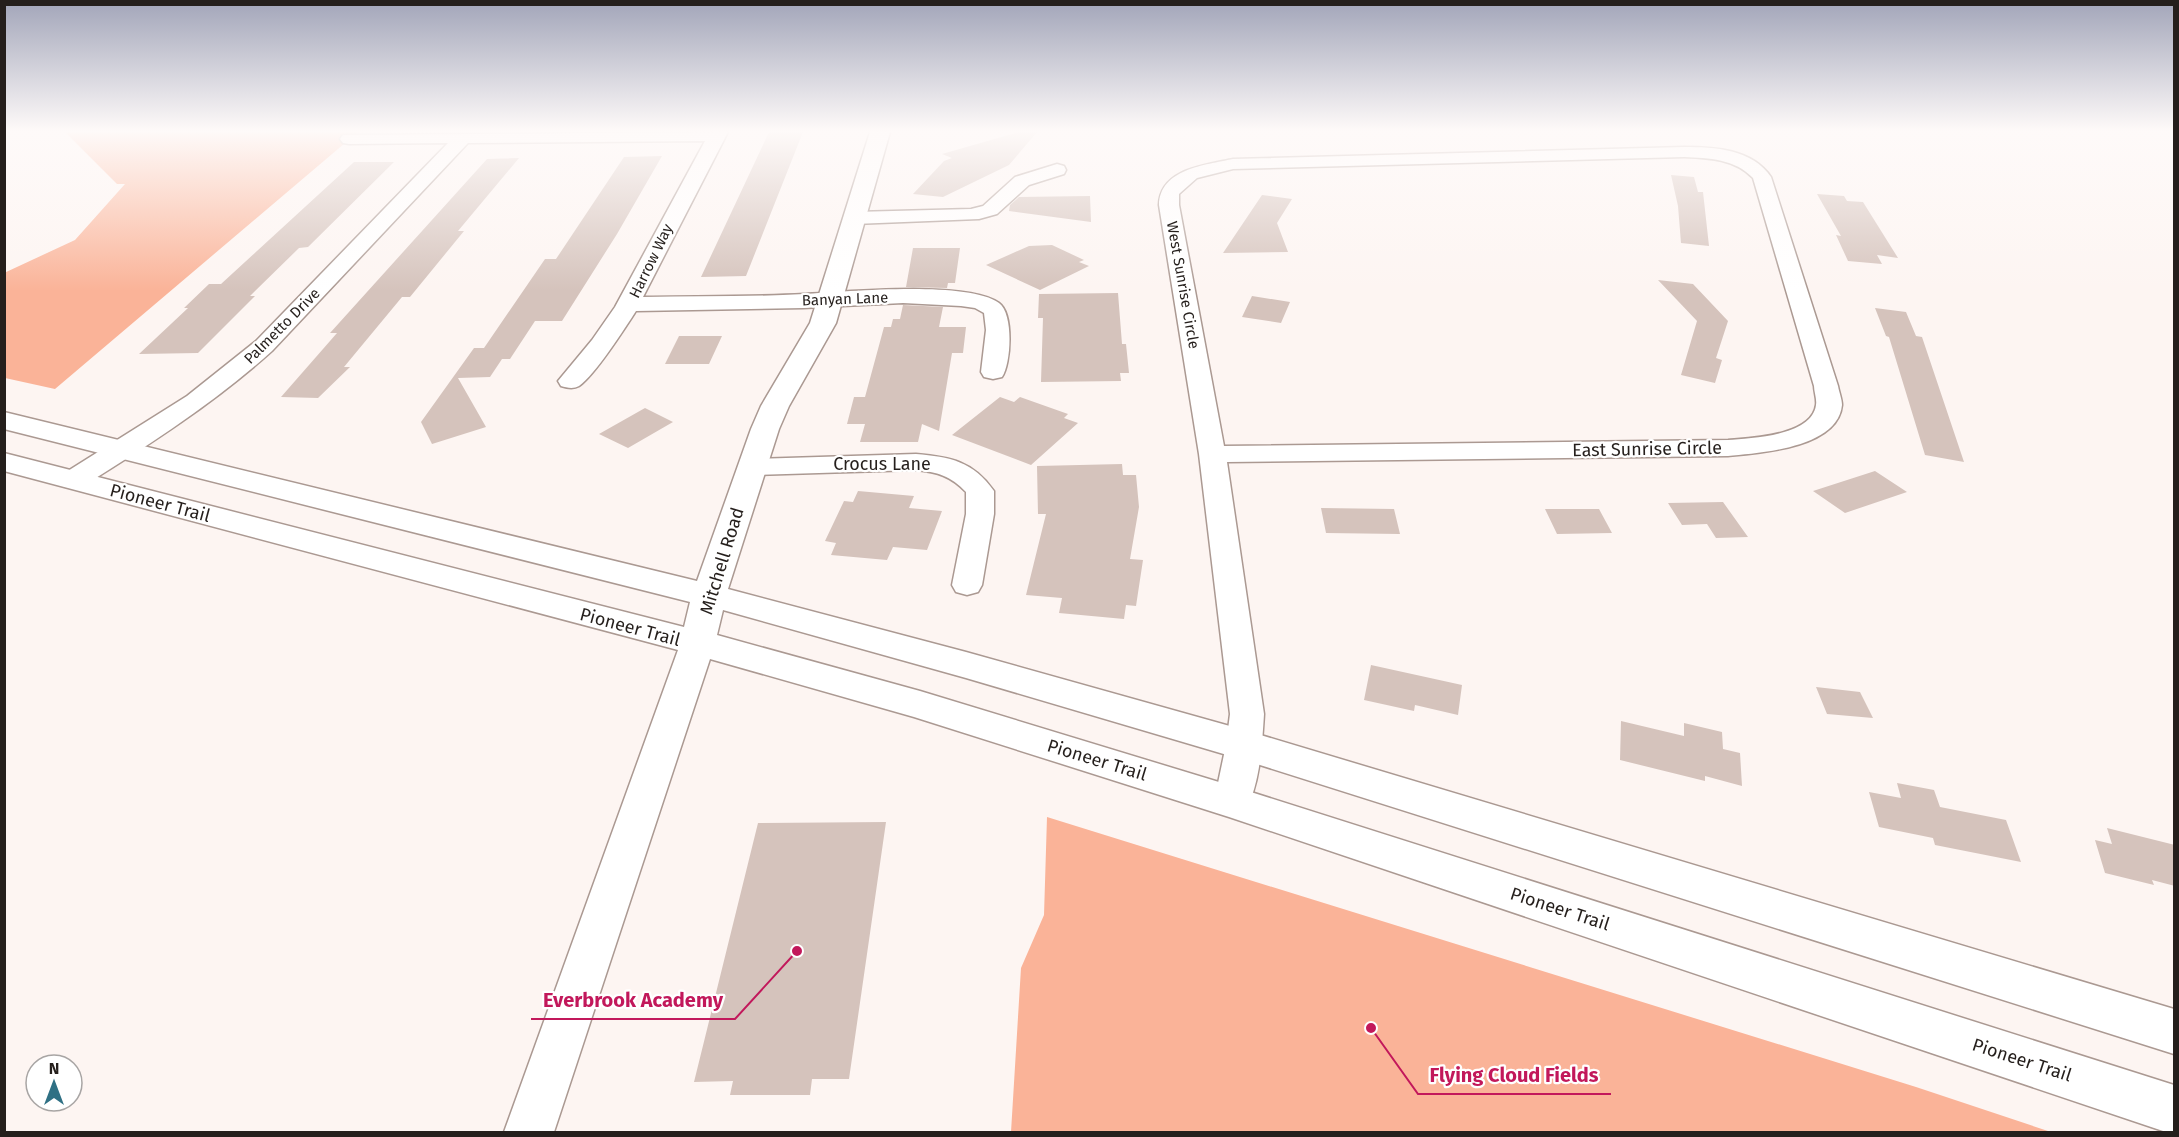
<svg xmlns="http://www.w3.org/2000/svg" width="2179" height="1137" font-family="'Fira Sans',sans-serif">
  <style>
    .green { fill: #fab398 }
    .building { fill: #d5c3bc }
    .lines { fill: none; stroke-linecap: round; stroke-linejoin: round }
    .street-casing { stroke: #ab9992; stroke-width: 3 }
    .secondary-casing { stroke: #ab9992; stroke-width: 3 }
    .street { fill: #fff; fill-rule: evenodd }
    .secondary { fill: #fff; fill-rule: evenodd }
    .labels { text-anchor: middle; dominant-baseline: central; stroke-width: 4.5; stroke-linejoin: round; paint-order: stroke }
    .far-street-label { font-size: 15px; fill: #251f1c; stroke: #fff }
    .street-label { font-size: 18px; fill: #251f1c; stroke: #fff }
    .leader { fill: none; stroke: #c2185b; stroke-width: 2 }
    .callout-dot { fill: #c2185b; stroke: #fff; stroke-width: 2 }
    .callout-label { font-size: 20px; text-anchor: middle; font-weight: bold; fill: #c2185b; stroke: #fff; stroke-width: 4.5; stroke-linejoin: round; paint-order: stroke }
  </style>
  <rect width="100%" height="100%" fill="#fdf5f2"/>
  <path class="green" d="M65,132H358L55,389L5,378L4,273L75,240L125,184H117Z
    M1047,817L1916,1087L2051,1132H1011L1021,968L1044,915Z"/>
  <path class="building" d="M769,132H803L746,276L701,277Z
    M1019,132H1037L1009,165L943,197L913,194L944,161L952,158L942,154Z
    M662,156L617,234L562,321H535L510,359H502L490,377L458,378L486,427L432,444L421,422L474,348H484L545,259H556L624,157Z
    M519,158L458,231H464L410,297H402L344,367H350L318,398L281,397L337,333H330L487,159Z
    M354,162H394L308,247L299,248L250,296H255L198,353L139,354L188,308H184L209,284H221Z
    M1671,175L1694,177L1698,192H1703L1709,246L1681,243L1678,206Z
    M1817,194L1844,196L1847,201L1863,202L1898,258L1877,255L1882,264L1848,261L1836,235L1841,236Z
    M1262,195L1292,199L1277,223L1288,252L1223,253Z
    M1090,196L1091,222L1009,211L1010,205L1019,197Z
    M1052,245L1084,260L1079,262L1089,266L1040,290L986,265L1029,246Z
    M913,248H960L955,283H948L947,288L906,287Z
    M1658,280L1693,284L1728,321L1716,358L1722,360L1715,383L1681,375L1697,321Z
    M1118,293L1122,344H1126L1129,373H1120L1121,381L1041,382L1043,318H1038L1039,294Z
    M1252,296L1290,302L1281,323L1242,317Z
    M903,305L943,307L939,327H966L963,353H952L939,431L922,424L918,442H860L865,424H847L854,397H865L884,327H891L893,319H900Z
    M1875,308L1906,312L1916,336L1922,337L1964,462L1925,455L1889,337L1886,336Z
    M679,336H722L709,364H665Z
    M1000,397L1014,402L1020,397L1068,414L1064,418L1078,423L1031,465L952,435Z
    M645,408L673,422L628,448L599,434Z
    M1122,464L1123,475H1136L1139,507L1130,559L1143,560L1136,606L1126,605L1124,619L1059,613L1062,598L1026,595L1046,514H1038L1037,466Z
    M1875,471L1907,492L1845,513L1813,491Z
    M858,491L914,496L909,508L942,511L927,550L893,547L887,560L831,555L836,543L825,541L844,501L853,502Z
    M1723,502L1748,537L1716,538L1707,524L1682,525L1668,503Z
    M1321,508L1394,509L1400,534L1326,533Z
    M1545,509H1599L1612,533L1557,534Z
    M1371,665L1462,685L1458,715L1415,705L1414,711L1364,700Z
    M1816,687L1860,692L1873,718L1827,714Z
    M1621,721L1684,736V723L1722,732L1723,749L1740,753L1742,786L1705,776V781L1620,760Z
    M1897,783L1934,790L1940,807L2006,820L2021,862L1935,845L1933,838L1879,827L1869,792L1901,798Z
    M886,822L849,1079H812L810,1095H730L733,1081L694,1082L758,823Z
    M2107,828L2175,845V886L2152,880L2154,885L2105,873L2095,840L2112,844Z"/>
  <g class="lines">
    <defs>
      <path id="street" d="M728,132L643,297C697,296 750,297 804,294C845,292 967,280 999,303C1014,314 1011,364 1002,377L993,379L984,377L981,372L986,330L984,313L975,308L961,306L903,303L803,308L636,311C625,328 595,375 579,386C574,389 567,388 561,386L558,381L592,340L615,307L705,141L468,143L272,351C214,403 149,445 83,486L73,488L63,486L59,480L63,474L187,396L256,341L448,143L349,144L343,143L340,139L343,135Z
        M1684,147C1715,147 1752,149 1771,177L1838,386C1839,392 1842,399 1842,405C1838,448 1760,453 1728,456L1227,462L1264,714C1262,746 1260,784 1245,812L1232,817L1219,812L1214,802L1226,745L1230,714L1199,454L1159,205C1160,169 1205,165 1233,159ZM1684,157C1709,158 1735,159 1753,178L1814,386C1814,392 1817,399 1816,405C1812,436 1751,438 1728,440L1224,446L1179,205V194L1197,178L1233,169Z
        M1057,164L1064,166L1066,170L1064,174L1029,185L997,214L979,219L854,224L847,222L844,218L847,214L854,212L971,209L983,206L1015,177Z
        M916,454C950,457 973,461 994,491V514L982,585L978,592L967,595L956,592L952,585L966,514V492C951,476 937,472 916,470L752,475L742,473L738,467L742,461L752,459Z"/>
      <path id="secondary" d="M870,132H890L836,323L789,406L779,429L728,589L966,652L1244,730L2174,1009V1054L1244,760L966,678L723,610L717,635L920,691L1232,786L2174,1085V1132H2166L1229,817L914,717L710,659L554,1132H504L678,650L4,471V453L684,627L690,602L4,429V412L697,581L751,429L761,406L810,323Z"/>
    </defs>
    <use href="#street" class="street-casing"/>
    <use href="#secondary" class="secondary-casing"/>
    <use href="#street" class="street"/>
    <use href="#secondary" class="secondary"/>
  </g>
  <linearGradient id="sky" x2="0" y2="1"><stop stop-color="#a2a5b9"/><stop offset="0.45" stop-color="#fefaf9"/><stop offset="1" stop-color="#fefaf9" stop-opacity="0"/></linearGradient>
  <rect width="2179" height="291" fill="url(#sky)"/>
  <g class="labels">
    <g class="far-street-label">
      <text transform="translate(651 261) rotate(-64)">Harrow Way</text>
      <text transform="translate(1183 285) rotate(80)">West Sunrise Circle</text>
      <text transform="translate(845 299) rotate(-2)">Banyan Lane</text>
      <text transform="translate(282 326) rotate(-45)">Palmetto Drive</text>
    </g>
    <g class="street-label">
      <text transform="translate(1647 449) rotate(-1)">East Sunrise Circle</text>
      <text x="882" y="464">Crocus Lane</text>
      <text transform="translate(160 503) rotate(15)">Pioneer Trail</text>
      <text transform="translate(722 561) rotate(-73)">Mitchell Road</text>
      <text transform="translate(630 627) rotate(15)">Pioneer Trail</text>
      <text transform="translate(1097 760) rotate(17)">Pioneer Trail</text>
      <text transform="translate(1560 909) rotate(18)">Pioneer Trail</text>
      <text transform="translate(2022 1060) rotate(18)">Pioneer Trail</text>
    </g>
  </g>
  <path class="leader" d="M797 951L735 1019H531M1371 1028L1418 1094H1611"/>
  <g class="callout-dot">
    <circle cx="797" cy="951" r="6"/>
    <circle cx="1371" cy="1028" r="6"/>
  </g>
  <g class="callout-label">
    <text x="633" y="1007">Everbrook Academy</text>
    <text x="1514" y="1082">Flying Cloud Fields</text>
  </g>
  <rect width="2179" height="1137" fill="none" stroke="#251f1c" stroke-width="12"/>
  <g transform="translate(54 1083)"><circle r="28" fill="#ffffff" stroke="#a8a5a4" stroke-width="1.5"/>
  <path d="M0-4.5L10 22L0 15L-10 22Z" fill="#2f7084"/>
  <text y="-9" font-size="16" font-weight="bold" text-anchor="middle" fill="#251f1c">N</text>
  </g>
</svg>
